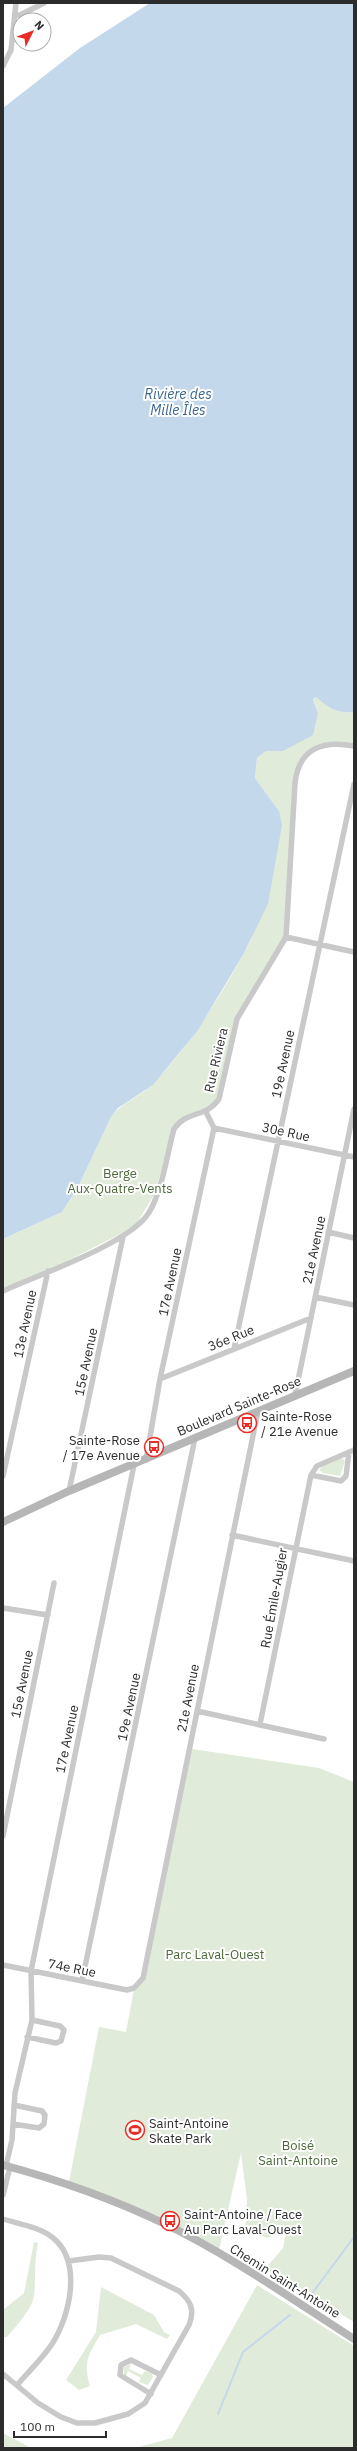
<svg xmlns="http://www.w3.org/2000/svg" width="357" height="2451" font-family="'IBM Plex Sans',sans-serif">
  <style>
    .green { fill: #e1ebd9 }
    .water { fill: #c4d8ec }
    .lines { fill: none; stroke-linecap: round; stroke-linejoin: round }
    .stream { stroke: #c4d8ec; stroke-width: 2 }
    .street { stroke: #c9c9c9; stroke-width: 5.5 }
    .secondary { stroke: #b6b6b6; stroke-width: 8 }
    .labels { text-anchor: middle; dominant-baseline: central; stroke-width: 4; stroke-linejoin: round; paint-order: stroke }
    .street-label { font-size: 13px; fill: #2c2c2c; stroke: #fff }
    .park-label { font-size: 13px; fill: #4b6939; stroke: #fff }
    .poi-label { font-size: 13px; fill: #2c2c2c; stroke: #fff; text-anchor: start }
    .water-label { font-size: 14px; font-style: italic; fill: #396690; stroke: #fff }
  </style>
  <rect width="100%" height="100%" fill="#fff"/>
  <path class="green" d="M316,697C328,708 337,714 354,712V746C321,743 311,744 296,775L286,939L240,1015L220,1101L189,1115L174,1129L154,1195L137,1223L120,1234L48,1271L3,1289V1239L62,1212L78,1187L111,1117C123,1101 141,1097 154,1083C193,1041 224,991 251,940L279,811L255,778L257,758L266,751H283L318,713L313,698Z
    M342,1458L345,1461L340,1476L323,1473L319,1470L323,1466Z
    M192,1749L319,1768L354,1782V2322L265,2269L283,2248L286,2231L268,2238L245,2232L247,2200L241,2153L218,2254L166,2224L68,2187L99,2027L126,2032L134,1989L141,1983Z
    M34,2242L38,2243C34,2261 36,2278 34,2296C32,2309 15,2328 7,2337H3V2310L24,2293Z
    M257,2285L354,2346V2448H135L172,2438Z
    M101,2287L154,2315L164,2332L170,2335L167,2339L136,2324L100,2335C88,2355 83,2363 90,2386L79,2390L66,2380L96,2332Z
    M131,2364L129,2369L142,2375L145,2371L152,2374L153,2377L148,2385L139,2382L141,2378L128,2371L126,2376L124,2374V2367Z
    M3,2433L31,2448H3Z"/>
  <path class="water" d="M150,3H354V712C337,714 328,708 316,697L313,699L318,713L313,735L283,751H266L257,758L255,778L279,811L282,825L268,904L243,955L198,1030L153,1085L118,1108L111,1117L78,1187L62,1212L3,1239V108L80,48Z"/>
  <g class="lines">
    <path class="stream" d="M308,2299L354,2237
      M218,2414L243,2352L290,2315"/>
    <path class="street" d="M15,15H20L44,3
      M3,66L11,50L16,3
      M286,937L354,952
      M214,1128L354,1157
      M328,1232L354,1238
      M3,1291C38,1275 128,1244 148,1214C162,1193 167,1154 174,1129C187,1110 206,1118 219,1099L237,1019L286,937L295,783C299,748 323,740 354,746
      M315,1297L354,1305
      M234,1349L354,784
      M160,1379L311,1318
      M295,1395L354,1109
      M146,1460L160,1379L214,1128L206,1112
      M311,1475L341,1481L346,1476L349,1452
      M3,1476L48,1271
      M69,1491L123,1237
      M232,1535L354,1561
      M3,1608L48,1615
      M197,1711L324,1739
      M260,1724L311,1475L317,1466L354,1450
      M3,1836L54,1583
      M3,1965L127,1990L134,1988L143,1978L258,1411
      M82,1981L195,1438
      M27,2037L56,2043L61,2041L64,2030L60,2026L32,2020
      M13,2124L39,2128L44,2124L45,2115L42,2111L14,2105
      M6,2166L12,2140L15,2093L32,2020L31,1971L134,1465
      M3,2195L10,2167
      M3,2219C19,2224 39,2227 52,2237C83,2261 70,2316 52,2344C42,2359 29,2371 18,2384
      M3,2374L38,2403L61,2417L77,2423H95L128,2414L145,2403L189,2325C195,2310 191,2301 179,2291L111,2258L99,2257L69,2261
      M151,2394L120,2375L121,2365L131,2360L161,2375"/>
    <path class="secondary" d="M3,1522L69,1491L354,1371
      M3,2165C59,2180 113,2199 165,2224C228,2254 295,2301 354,2339"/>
  </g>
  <defs>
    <symbol id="bus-ring" viewBox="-11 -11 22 22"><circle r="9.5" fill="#fff" stroke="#ea2c27" stroke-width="1.5"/><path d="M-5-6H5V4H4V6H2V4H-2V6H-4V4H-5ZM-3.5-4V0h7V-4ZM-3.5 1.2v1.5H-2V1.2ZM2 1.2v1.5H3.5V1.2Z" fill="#ea2c27"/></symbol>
    <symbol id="stadium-ring" viewBox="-11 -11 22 22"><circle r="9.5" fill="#fff" stroke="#ea2c27" stroke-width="1.5"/><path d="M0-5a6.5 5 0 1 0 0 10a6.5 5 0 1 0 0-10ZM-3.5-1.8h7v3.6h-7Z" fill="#ea2c27"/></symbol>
  </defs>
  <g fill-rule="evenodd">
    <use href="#bus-ring" x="236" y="1412" width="22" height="22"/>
    <use href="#bus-ring" x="143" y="1436" width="22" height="22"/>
    <use href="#stadium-ring" x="124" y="2119" width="22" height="22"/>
    <use href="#bus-ring" x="159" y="2210" width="22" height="22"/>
  </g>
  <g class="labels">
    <g class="street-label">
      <text transform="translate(216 1060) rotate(-77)">Rue Riviera</text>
      <text transform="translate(283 1064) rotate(-78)">19e Avenue</text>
      <text transform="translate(286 1132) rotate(12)">30e Rue</text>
      <text transform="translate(314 1250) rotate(-78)">21e Avenue</text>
      <text transform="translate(170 1282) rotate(-78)">17e Avenue</text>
      <text transform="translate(25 1324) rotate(-78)">13e Avenue</text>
      <text transform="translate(231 1338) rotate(-22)">36e Rue</text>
      <text transform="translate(86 1362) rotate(-78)">15e Avenue</text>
      <text transform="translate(239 1406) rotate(-23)">Boulevard Sainte-Rose</text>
      <text transform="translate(274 1598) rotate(-80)">Rue Émile-Augier</text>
      <text transform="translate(22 1684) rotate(-79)">15e Avenue</text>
      <text transform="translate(188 1698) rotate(-79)">21e Avenue</text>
      <text transform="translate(129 1707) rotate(-78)">19e Avenue</text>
      <text transform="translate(67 1739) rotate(-78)">17e Avenue</text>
      <text transform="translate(72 1968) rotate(11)">74e Rue</text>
      <text transform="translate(285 2281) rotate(32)">Chemin Saint-Antoine</text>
    </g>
    <g class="park-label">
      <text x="120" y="1173">Berge<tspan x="120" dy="15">Aux-Quatre-Vents</tspan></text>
      <text x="215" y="1954">Parc Laval-Ouest</text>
      <text x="298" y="2145">Boisé<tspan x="298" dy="15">Saint-Antoine</tspan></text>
    </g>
    <g class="poi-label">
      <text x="261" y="1416">Sainte-Rose<tspan x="261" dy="15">/ 21e Avenue</tspan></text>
      <text x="140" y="1440" text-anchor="end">Sainte-Rose<tspan x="140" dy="15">/ 17e Avenue</tspan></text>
      <text x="149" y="2123">Saint-Antoine<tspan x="149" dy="15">Skate Park</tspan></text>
      <text x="184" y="2214">Saint-Antoine / Face<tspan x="184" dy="15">Au Parc Laval-Ouest</tspan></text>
    </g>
    <g class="water-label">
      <text x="178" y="394">Rivière des<tspan x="178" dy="16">Mille Îles</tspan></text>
    </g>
  </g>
  <rect width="357" height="2451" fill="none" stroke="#2c2c2c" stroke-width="8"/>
  <g transform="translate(32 32) rotate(48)"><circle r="19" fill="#ffffff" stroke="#ababab"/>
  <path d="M0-3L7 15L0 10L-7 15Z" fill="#ea2c27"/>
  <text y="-6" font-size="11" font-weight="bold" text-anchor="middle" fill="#2c2c2c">N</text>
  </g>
  <path d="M14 2431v6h92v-6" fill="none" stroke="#2c2c2c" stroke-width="2"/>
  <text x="20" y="2431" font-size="12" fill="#2c2c2c" stroke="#ffffff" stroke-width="3" paint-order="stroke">100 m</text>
</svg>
